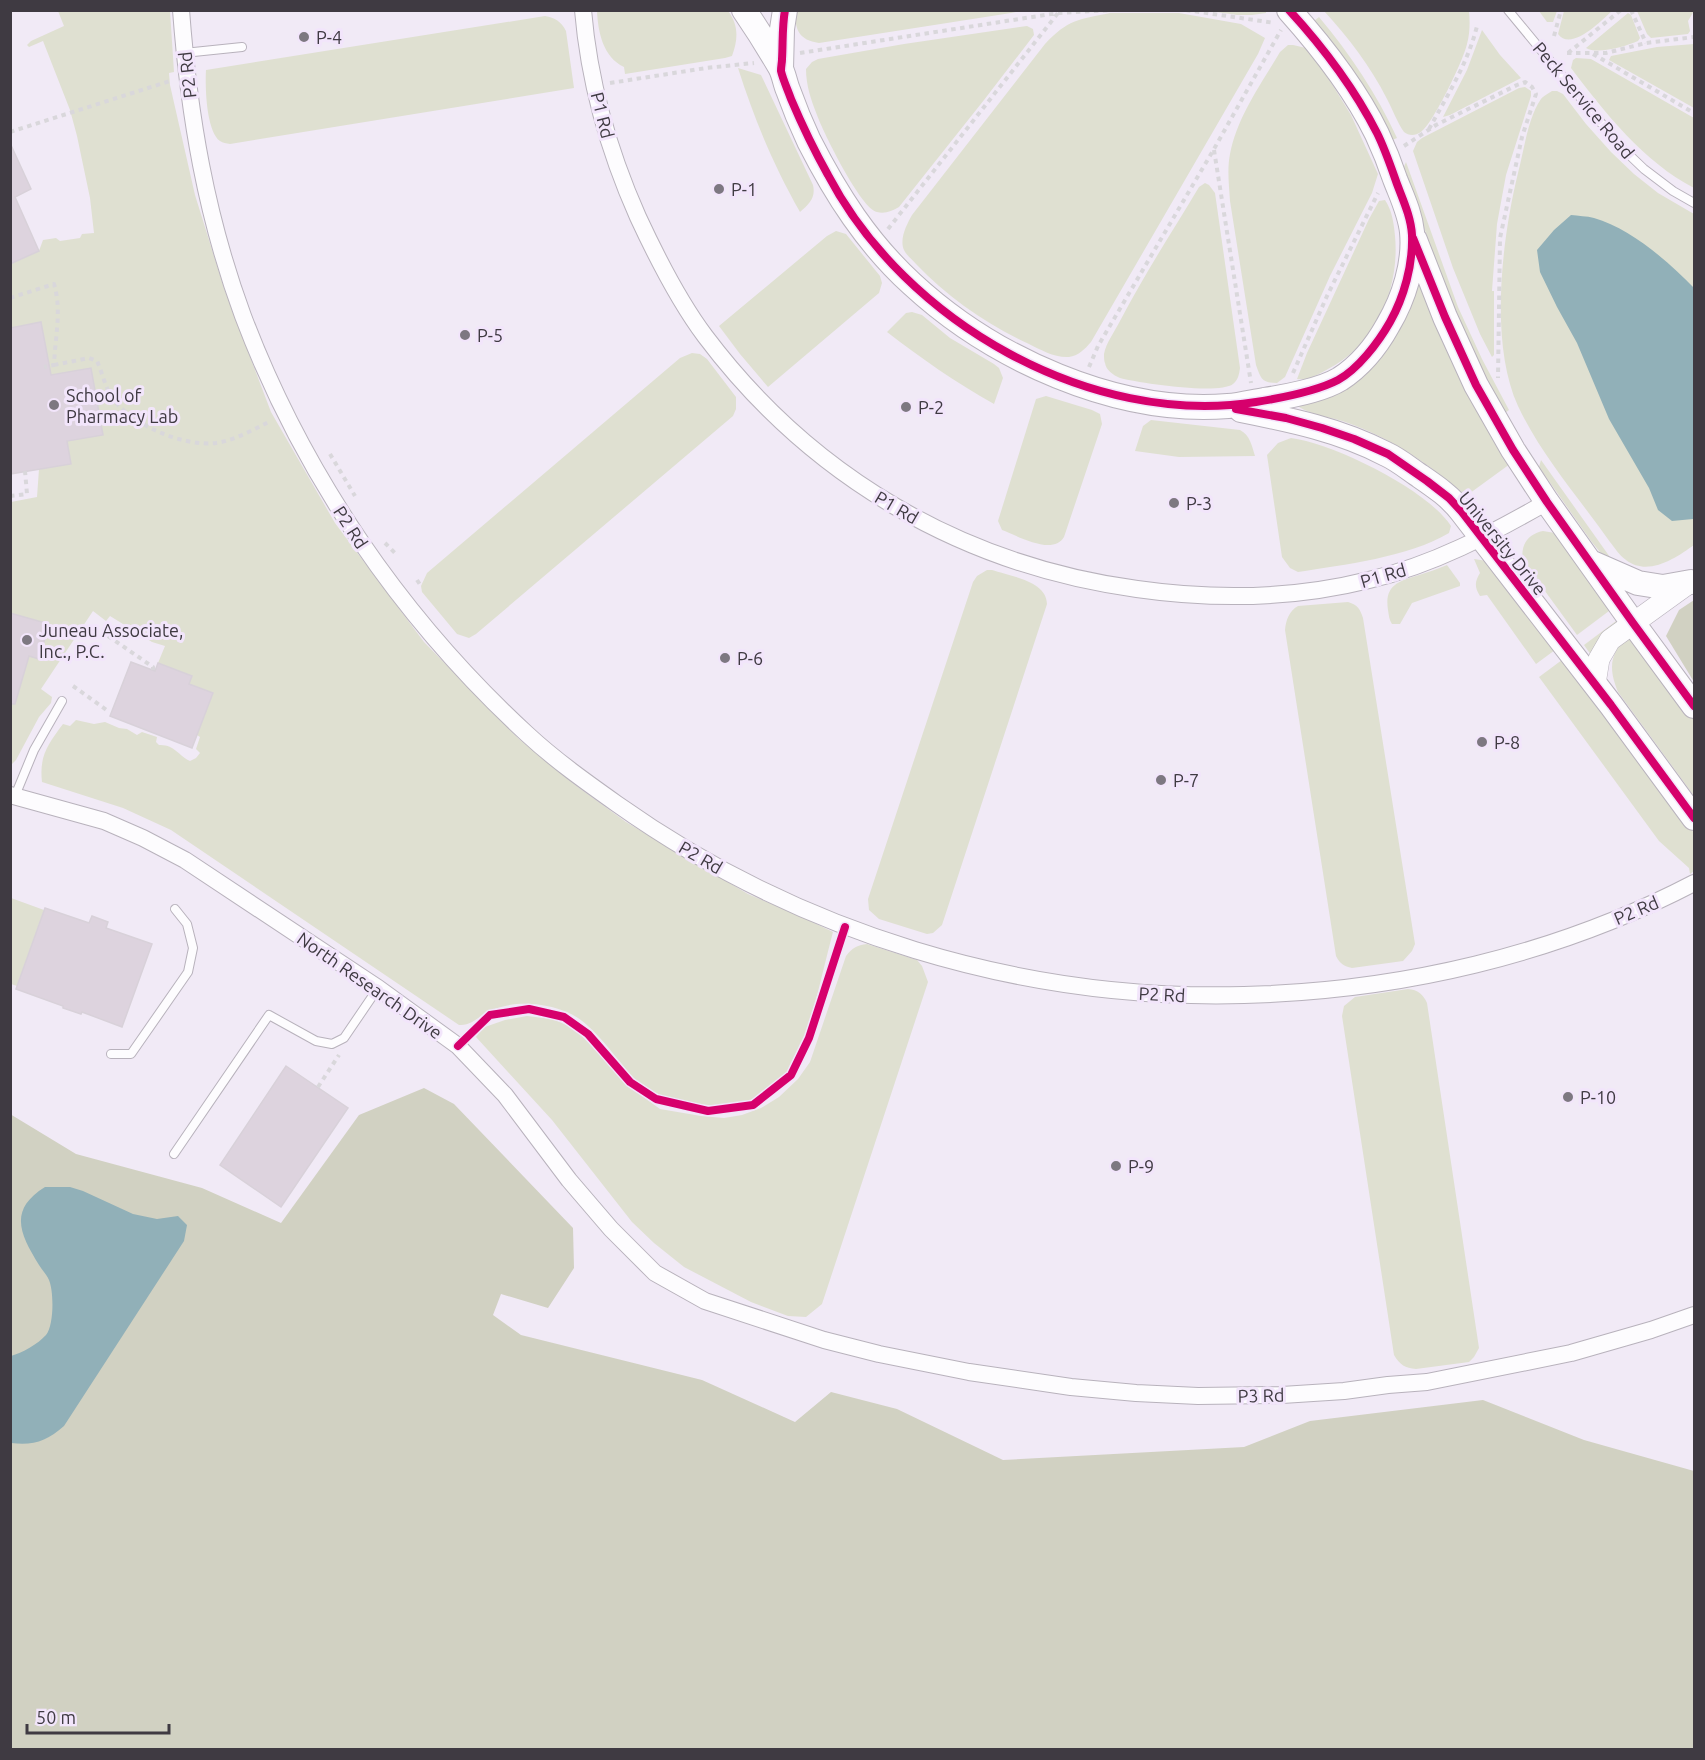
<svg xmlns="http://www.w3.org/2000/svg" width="1705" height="1760" font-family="Ubuntu,sans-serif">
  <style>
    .green { fill: #dfe0d1 }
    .forest { fill: #d1d1c2 }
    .water { fill: #91b0b8 }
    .building { fill: #ddd3de; stroke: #d8d1d9; stroke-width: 1.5 }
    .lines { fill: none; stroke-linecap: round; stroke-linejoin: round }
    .service-casing { stroke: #b8b2bc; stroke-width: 10 }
    .minor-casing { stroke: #b8b2bc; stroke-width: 18 }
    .tertiary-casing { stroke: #b8b2bc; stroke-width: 22 }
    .secondary-casing { stroke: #b8b2bc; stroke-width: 26 }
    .path { stroke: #d9d7db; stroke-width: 4; stroke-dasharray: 4.5 4.5; stroke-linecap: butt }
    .service { stroke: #fdfcfe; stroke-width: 8 }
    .minor { stroke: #fdfcfe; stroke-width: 16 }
    .tertiary { stroke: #fdfcfe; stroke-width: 21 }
    .secondary { stroke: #fdfcfe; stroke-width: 24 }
    .cycleway-casing { stroke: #f2e5fb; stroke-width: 11 }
    .cycleway { stroke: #d6006c; stroke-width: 8 }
    .poi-dot { fill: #7d7881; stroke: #f2e5fb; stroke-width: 2 }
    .labels { text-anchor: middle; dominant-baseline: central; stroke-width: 6; stroke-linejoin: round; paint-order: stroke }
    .poi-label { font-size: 18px; fill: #3f3a42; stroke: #f2e5fb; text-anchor: start }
    .street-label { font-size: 18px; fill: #3f3a42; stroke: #f2e5fb }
  </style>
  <rect width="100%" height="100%" fill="#f1eaf6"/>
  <path class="green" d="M58,11H170L174,72L169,73L170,85L195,195L224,288L271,412L335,523L424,642L519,739L578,787L626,822L748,894L798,915L833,932C826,958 820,985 813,1011C809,1027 805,1045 798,1059C795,1064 790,1068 786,1073C762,1100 737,1110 701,1104C685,1102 653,1095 641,1085C618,1064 596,1024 567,1012C542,1002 512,1000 487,1012C478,1017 471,1026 459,1025L171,830L123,808L42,782C39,756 48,744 63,724L70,726L76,720L94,724L105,722L119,728L127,729L137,735L142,732L157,737L156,742L159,745C174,744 179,756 190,761L196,758L200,753L196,749L200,737L197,735L213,693L189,684L158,663L165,646L152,642L110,616L106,621L93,611L41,689L52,697L51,703L39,717L16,760L11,765V502L37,497L39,469L67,441L103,434L91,368L46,376L48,361L41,322L11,328V264L39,251L43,240L56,238L60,241L80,238L82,234L94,233L90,198L77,136L70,110L43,41L29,47L27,45L31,41L64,26Z
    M597,11H728C739,25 738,40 732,56L725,58L625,74L624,67C603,57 598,32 597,11Z
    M795,11H1020L1011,13L819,43C799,40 795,30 795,11Z
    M1266,11V13L1252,15H1237L1210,11Z
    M1324,11H1469C1470,21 1470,33 1467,44C1464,59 1433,124 1421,132C1415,136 1409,136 1404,132C1397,122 1393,110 1387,99C1371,67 1348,37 1324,11Z
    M1539,11H1557L1553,22H1547Z
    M1564,11V10L1612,11C1601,21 1571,52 1558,34Z
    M1637,11V10L1694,11L1688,21L1690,31L1688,34L1651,38L1647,34Z
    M1110,13H1179L1241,24L1265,38L1258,54L1091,342C1085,349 1078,356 1069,357C1055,358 1041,350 1029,344C988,325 948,298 916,264C913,260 906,255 904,250C899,239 907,224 912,215L1045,44C1069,19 1077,20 1110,13Z
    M1628,13L1631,15L1640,38L1638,41C1626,46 1598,55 1586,48Z
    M545,16C555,18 561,21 566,31L574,88L230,144C226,143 223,143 220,141C206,131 205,85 206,70Z
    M1319,17C1350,54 1377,94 1397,138L1392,140C1370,97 1347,57 1314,21Z
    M1027,26L1033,29L1034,35L984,100L899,207C892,211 885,214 877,212C861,209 823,132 817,115C811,100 806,85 806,69L812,62L818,59L904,44Z
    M1482,30L1500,55L1521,78L1450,115L1443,117L1467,70Z
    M1694,44V108L1609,60L1611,56L1657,47Z
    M1288,45H1293L1306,48L1324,71L1351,115L1378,174L1372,193L1330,276L1285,377L1277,383C1262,383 1261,379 1256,365L1230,201C1229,185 1227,169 1230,154C1237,117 1261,84 1280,52Z
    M1576,58L1591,59L1694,118V188C1644,162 1605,113 1571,68L1573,60Z
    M738,68L761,75L813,185C816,198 809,204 800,212C773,164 755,121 738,68Z
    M1525,87L1531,91V96L1506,175L1497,224L1492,291H1494V355L1492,357L1480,334L1453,268L1413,151L1417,142L1422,138L1519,88Z
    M1552,91H1557L1563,94L1586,124L1611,152L1634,174L1658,193L1694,214V545C1676,558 1648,577 1626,560C1619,555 1615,548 1610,542C1579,498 1541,455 1518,406C1489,342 1502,239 1518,173C1524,151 1528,117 1541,99C1543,96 1548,94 1552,91Z
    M1406,162L1458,307L1482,359L1509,410L1505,413L1488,383L1455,315L1403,169Z
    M1205,183L1209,185L1215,193L1240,368C1239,375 1238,380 1233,384C1219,395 1138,383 1120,378C1113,375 1106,370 1105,363C1104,361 1104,355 1104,354C1106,343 1115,331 1120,321C1144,275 1172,232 1199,187Z
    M1385,200C1392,210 1394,224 1395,236C1400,288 1376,345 1328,369C1319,374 1308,381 1297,379L1307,353L1369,219L1379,201Z
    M836,231L846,234L880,276L882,283L879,293L768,387L740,354L719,326L827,236Z
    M1419,285L1510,464L1466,496C1432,466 1391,438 1348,423C1333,417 1313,416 1299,407L1300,404L1329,393L1415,286Z
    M912,312L922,315L950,338L994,364L999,368L1003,378L994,404C955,382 922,359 887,332L906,313Z
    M692,353L700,354L707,359L736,397V409L733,416L476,634L469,638L457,634L422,592L421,586L427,573L680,358Z
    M1046,396L1092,410L1100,414L1102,424L1064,537C1053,556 1018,536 1002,530L998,521L1036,399Z
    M1151,420L1240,430C1250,435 1252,446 1255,456L1179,457L1135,451L1143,426Z
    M1291,438C1333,443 1428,490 1451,526L1449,533C1409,557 1343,565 1298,572L1290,568L1282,557L1267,455L1278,443Z
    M1541,460L1612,560L1604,557L1591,541L1539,467Z
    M1543,531L1555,533L1613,608L1577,635L1523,561C1520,545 1528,534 1543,531Z
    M1474,559L1487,561L1555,650L1536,664L1487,595L1480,596C1474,587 1475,581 1480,573Z
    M1447,565L1460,583V586L1412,603L1400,624H1392C1389,619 1389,616 1388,610C1384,585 1399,581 1419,575C1428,572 1438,569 1447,565Z
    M987,570H992C1010,576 1047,581 1047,604L942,925L933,933L927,934L879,919L869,910L868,899L973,582L977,576Z
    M1348,602C1358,605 1360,609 1363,618L1415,944L1412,951L1403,961L1352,968C1344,966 1340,964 1336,956L1285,630C1286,620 1289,611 1298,606Z
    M1620,618L1623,622L1591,655L1584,645Z
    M1631,632L1694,717V796L1618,692C1607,665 1611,652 1631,632Z
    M1566,657L1694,833V871L1690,874L1689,868L1659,841L1539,677Z
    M11,898L44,910L17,986L11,984Z
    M867,944L917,960L922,966L928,982L822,1304L806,1317L788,1316L751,1302L684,1267L654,1243L632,1222L552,1120L476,1037L482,1028L505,1020L527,1016L552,1019L574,1028L635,1091L660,1109L701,1116L724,1118L742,1115L761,1108L779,1097L798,1079L810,1062L846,956C852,948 857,945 867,944Z
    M1408,989C1418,990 1423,994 1427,1003L1479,1348L1474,1357L1469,1362L1416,1369C1405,1368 1400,1365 1394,1355L1342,1016L1344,1006L1355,997Z"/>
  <path class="forest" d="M1694,600V682L1666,636L1679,610Z
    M424,1088L454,1104L573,1228L574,1268L548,1308L501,1294L493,1315L521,1335L702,1380L795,1422L831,1392L897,1409L1003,1460L1244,1447L1310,1421L1483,1400L1584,1440L1694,1471V1749H11L10,1114L76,1154L202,1188L281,1223L359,1115Z"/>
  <path class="water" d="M1571,215C1578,216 1587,216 1594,218C1630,228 1669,262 1694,288L1693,519L1672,521L1658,510L1649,488L1609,419L1577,343L1557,307L1540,272L1537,250L1554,230Z
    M45,1187H70L83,1191L133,1214L157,1219L178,1216L187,1225L184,1241L64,1426C47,1441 33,1446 11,1443V1356C22,1353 38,1344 46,1335C54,1325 54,1292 49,1280C47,1275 42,1270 39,1265C20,1234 8,1210 45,1187Z"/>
  <path class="building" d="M10,143L31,189L15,197L39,251L10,264Z
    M41,322L51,375L91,368L103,435L67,441L71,464L10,474V328Z
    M10,613L49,624L39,659L29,656L15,704H10Z
    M131,662L155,671L158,663L192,676L189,684L213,693L192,748L110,716Z
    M45,908L89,923L92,916L108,922L106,928L152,944L122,1027L82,1012L81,1014L63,1008V1006L16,989Z
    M286,1066L348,1108L281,1207L220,1165Z"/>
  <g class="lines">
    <defs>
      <path id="service" d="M1508,10L1621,147L1644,169L1673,191L1694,203
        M184,53L242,47
        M15,796L34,750L62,701
        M111,1054H131L188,972L193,948L187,924L175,909
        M174,1154L269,1015L316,1041L332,1044L344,1038L378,988"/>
      <path id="minor" d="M181,10C189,116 206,216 243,316C303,475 402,619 527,734C555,760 586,782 617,804C799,933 1021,1001 1244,995C1400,991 1556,955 1694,883
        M583,10C589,81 609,152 638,217C657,258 678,300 705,336C811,477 962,565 1137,589C1214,600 1293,599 1369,580C1433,565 1491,534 1547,502
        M10,795L104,821L143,838L185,860L378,988L458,1046L505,1095L569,1180L611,1229L655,1273L705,1301L824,1340L879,1354L969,1372L1071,1387L1136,1393L1198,1396L1282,1395L1344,1391L1388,1385L1427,1382L1571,1353L1651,1330L1694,1315"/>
      <path id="tertiary" d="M1595,684L1599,659L1610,640L1689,583"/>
      <path id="secondary" d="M744,10C757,29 769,48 780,67C784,74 785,83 788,90C794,107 801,124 809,141C836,194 867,243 912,284C992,358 1116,415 1228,406C1240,405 1252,402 1264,400C1285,397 1322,390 1340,379C1360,366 1377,345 1388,325C1404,298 1415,263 1412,232C1410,213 1402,197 1395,179C1390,164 1384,149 1377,134C1355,89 1323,48 1289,10
        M781,69L782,29L785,10
        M1415,240L1445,317L1476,385L1513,450L1547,502L1633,623L1694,706
        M1241,410C1291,420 1340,430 1386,454C1397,459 1407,467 1417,474C1433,485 1450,496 1462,512L1611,705L1694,818
        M1590,562L1638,583L1663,587L1691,582"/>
    </defs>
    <use href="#service" class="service-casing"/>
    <use href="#minor" class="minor-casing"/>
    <use href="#tertiary" class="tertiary-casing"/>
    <use href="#secondary" class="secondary-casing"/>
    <path class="path" d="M1186,10L1275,23
      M1631,10L1646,43
      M1554,36L1561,10
      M800,53L1058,13L1110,10
      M1567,53H1606L1646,43L1694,37
      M1568,53L1621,10
      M1593,54L1694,113
      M610,83L706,68L754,63
      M1429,129C1447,96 1468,63 1477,26
      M10,132L170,81
      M1404,146L1436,125L1517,85L1525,82L1532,87L1536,94L1522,137L1500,238L1498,378
      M1214,150L1251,383
      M888,229L1058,13
      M10,298L54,284C62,310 55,338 54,365L44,367
      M54,365L89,358L97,361C102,372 105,386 111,396C129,424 183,447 216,443C236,440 254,429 271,421
      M1089,367L1098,346L1214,149L1281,30
      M1293,373L1327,296L1378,193
      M330,454L355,496
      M10,496L27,494L25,471
      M385,543L397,555
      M417,580L421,586
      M108,636L153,667V670
      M73,686L108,711
      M318,1087L339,1055"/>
    <use href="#service" class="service"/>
    <use href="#minor" class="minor"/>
    <use href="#tertiary" class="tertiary"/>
    <use href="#secondary" class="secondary"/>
    <defs>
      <path id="cycleway" d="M785,10C782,27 783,42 782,59C782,63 781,66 781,71C783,80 788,90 791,99C802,125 814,150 828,175C905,322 1090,428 1256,402C1281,398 1315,392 1338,380C1358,369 1378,343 1390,322C1404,297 1413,265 1412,235C1411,217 1403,200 1397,184C1391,167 1385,149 1377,133C1354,88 1323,47 1289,10
        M1413,238L1445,317L1476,385L1513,450L1547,502L1633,623L1694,706
        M1236,409L1286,418L1322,428L1354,439L1388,454L1427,481L1449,498L1462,512L1611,705L1694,818
        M458,1046L490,1015L529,1009L564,1017L588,1034L630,1082L656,1099L708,1111L753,1105L791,1075L809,1038L845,927"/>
    </defs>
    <use href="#cycleway" class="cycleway-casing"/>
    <use href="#cycleway" class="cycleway"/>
  </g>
  <g class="poi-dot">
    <circle cx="304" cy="37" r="6"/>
    <circle cx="719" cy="189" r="6"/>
    <circle cx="465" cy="335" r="6"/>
    <circle cx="54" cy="405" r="6"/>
    <circle cx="906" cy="407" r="6"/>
    <circle cx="1174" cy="503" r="6"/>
    <circle cx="27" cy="640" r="6"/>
    <circle cx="725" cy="658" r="6"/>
    <circle cx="1482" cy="742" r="6"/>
    <circle cx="1161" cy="780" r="6"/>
    <circle cx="1568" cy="1097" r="6"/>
    <circle cx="1116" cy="1166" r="6"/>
  </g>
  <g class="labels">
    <g class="poi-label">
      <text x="316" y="37">P-4</text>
      <text x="731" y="189">P-1</text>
      <text x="477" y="335">P-5</text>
      <text x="66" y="395">School of<tspan x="66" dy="21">Pharmacy Lab</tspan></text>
      <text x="918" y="407">P-2</text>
      <text x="1186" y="503">P-3</text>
      <text x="39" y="630">Juneau Associate,<tspan x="39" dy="21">Inc., P.C.</tspan></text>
      <text x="737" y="658">P-6</text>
      <text x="1494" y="742">P-8</text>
      <text x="1173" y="780">P-7</text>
      <text x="1580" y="1097">P-10</text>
      <text x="1128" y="1166">P-9</text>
    </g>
    <g class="street-label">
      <text transform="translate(187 75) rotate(-96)">P2 Rd</text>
      <text transform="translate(1584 100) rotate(50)">Peck Service Road</text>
      <text transform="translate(603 115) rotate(76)">P1 Rd</text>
      <text transform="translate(897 507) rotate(30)">P1 Rd</text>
      <text transform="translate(351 527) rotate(57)">P2 Rd</text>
      <text transform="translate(1503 543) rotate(51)">University Drive</text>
      <text transform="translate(1383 575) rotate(-16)">P1 Rd</text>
      <text transform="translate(701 857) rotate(30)">P2 Rd</text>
      <text transform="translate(1636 910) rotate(-23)">P2 Rd</text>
      <text transform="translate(370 985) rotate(35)">North Research Drive</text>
      <text transform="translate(1162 994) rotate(3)">P2 Rd</text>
      <text transform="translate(1261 1395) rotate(-1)">P3 Rd</text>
    </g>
  </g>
  <rect width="1705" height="1760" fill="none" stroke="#3f3a42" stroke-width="24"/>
  <path d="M27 1724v9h142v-9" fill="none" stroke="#3f3a42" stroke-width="3"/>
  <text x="36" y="1724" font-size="18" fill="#3f3a42" stroke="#f2e5fb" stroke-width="4.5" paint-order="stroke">50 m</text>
</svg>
